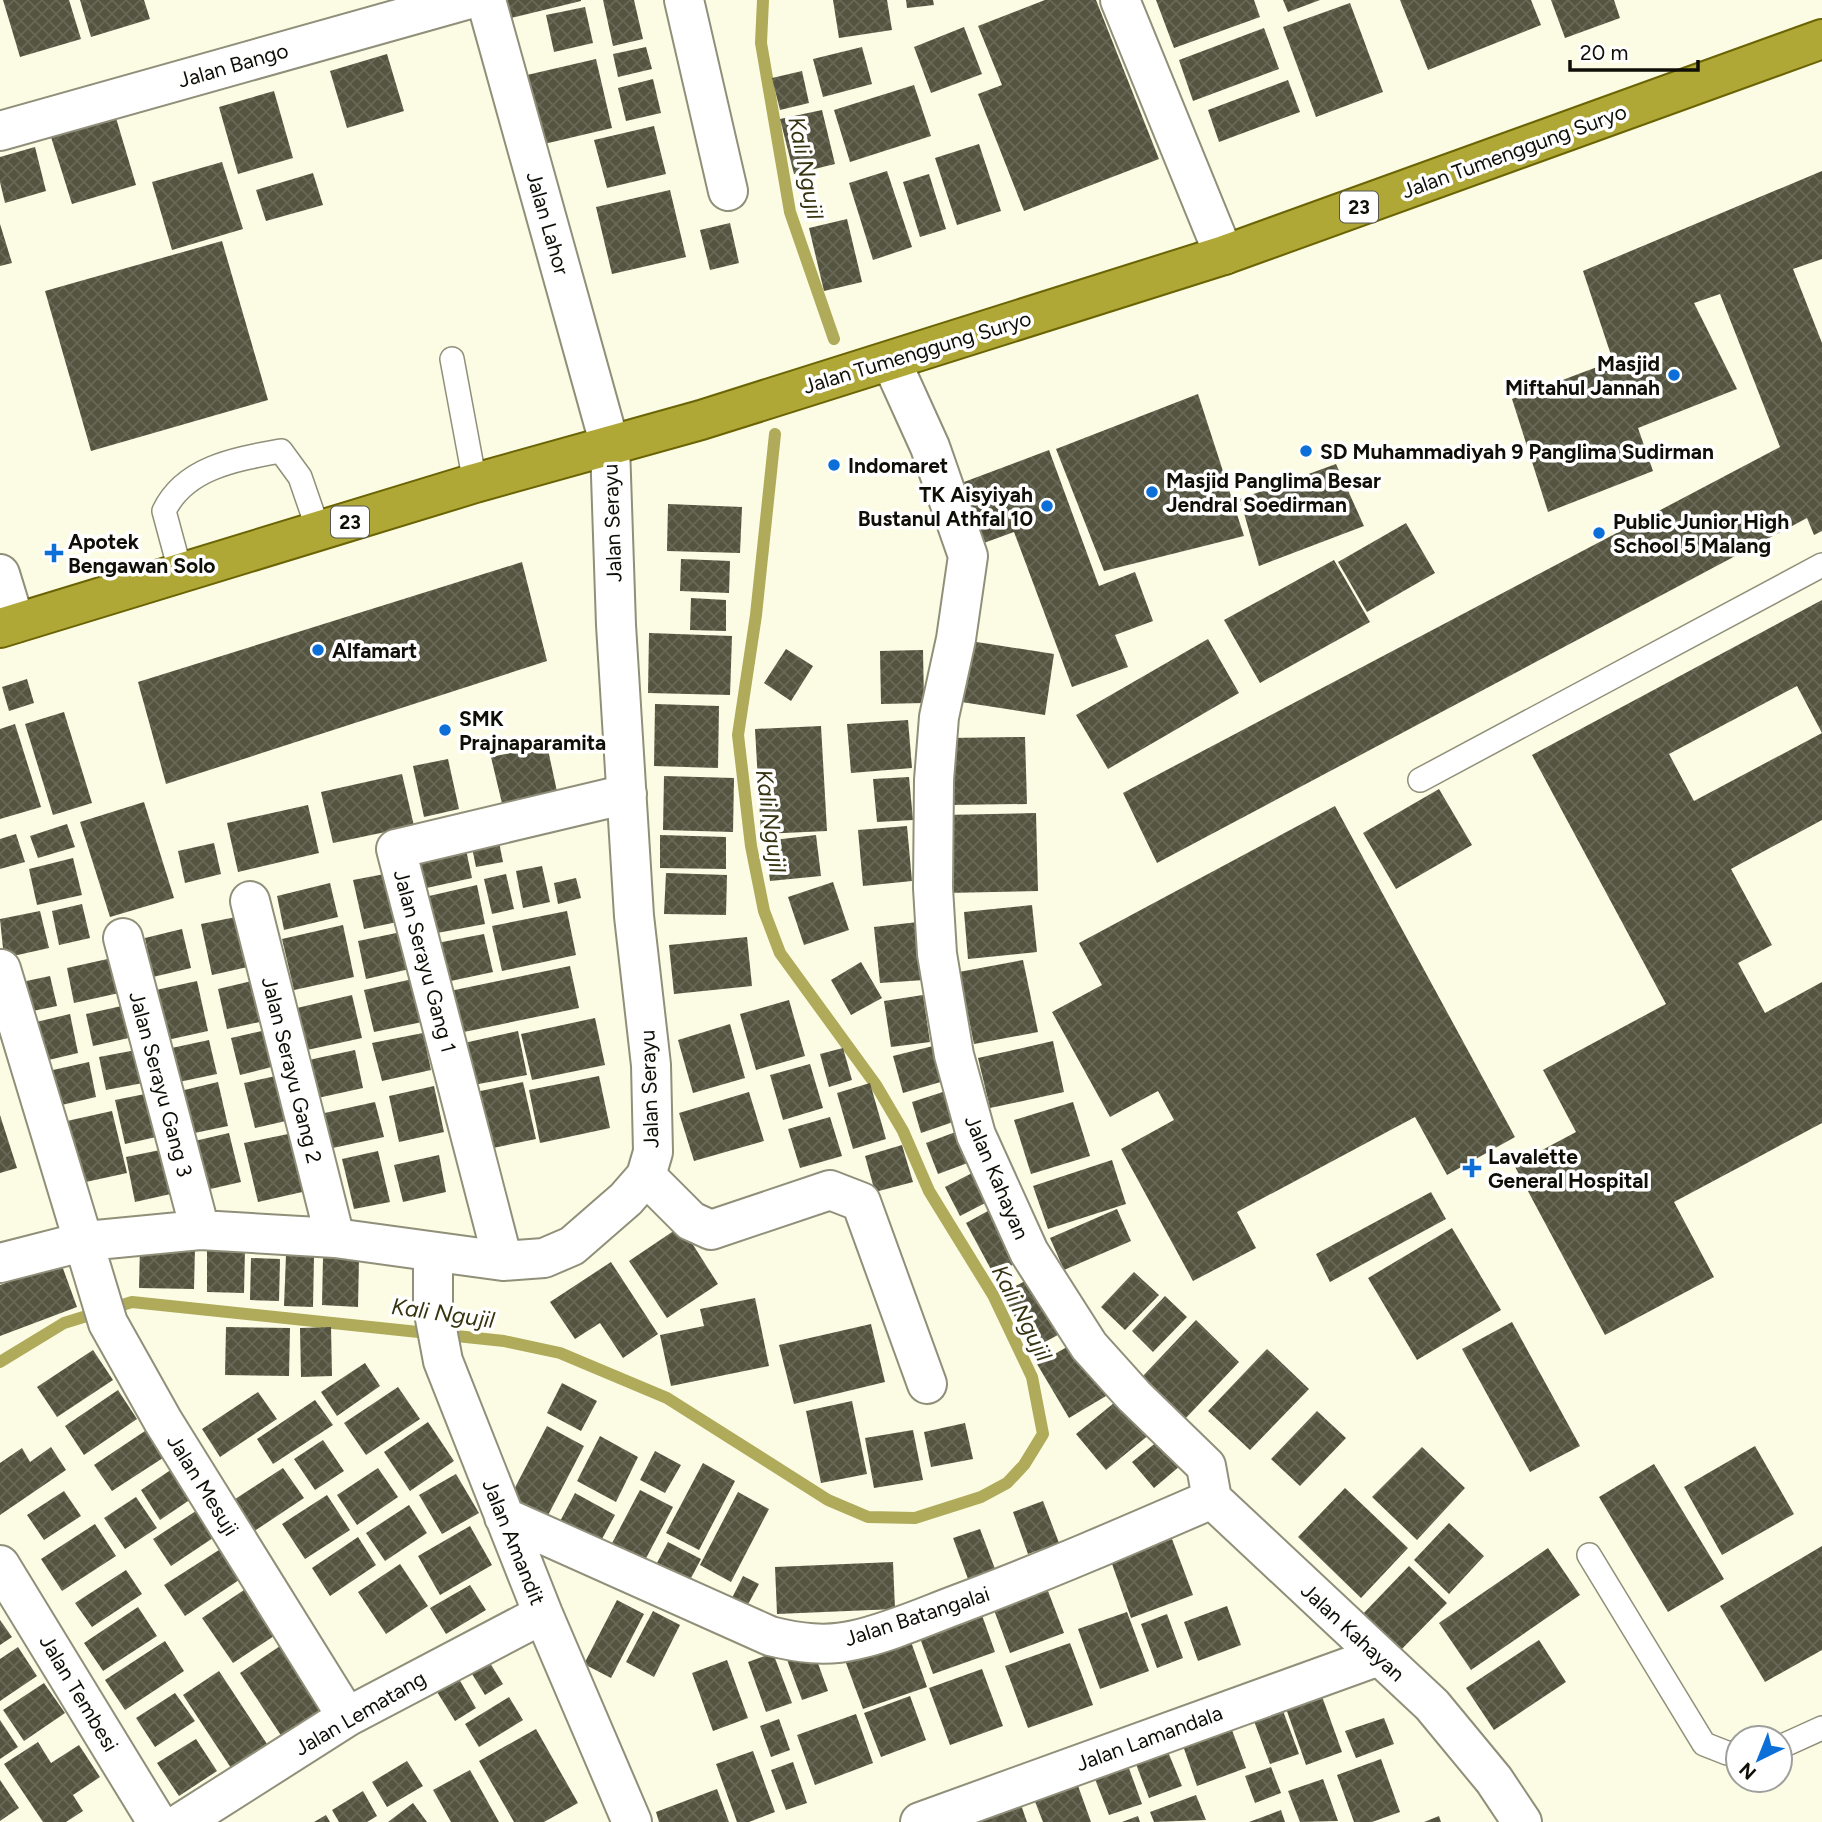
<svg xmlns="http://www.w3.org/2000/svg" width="1822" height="1822" font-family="Figtree,sans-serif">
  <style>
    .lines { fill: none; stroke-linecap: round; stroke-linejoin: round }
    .stream { stroke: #afab5b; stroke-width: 12 }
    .building { fill: url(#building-cross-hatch); fill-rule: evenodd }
    .service-casing { stroke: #908f7a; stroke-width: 26 }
    .minor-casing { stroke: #908f7a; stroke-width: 42 }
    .trunk-casing { stroke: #6b6405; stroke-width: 42 }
    .service { stroke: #fff; stroke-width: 23 }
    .minor { stroke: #fff; stroke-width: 38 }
    .trunk { stroke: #b0a836; stroke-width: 38 }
    .poi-dot { fill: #0b6fd7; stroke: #fff; stroke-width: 2.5 }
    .labels { text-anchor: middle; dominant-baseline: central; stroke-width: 7; stroke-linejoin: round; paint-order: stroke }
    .shield { fill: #fff; stroke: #575651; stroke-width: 2 }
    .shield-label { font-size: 19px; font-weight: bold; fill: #0f0e07 }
    .street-label { font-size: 21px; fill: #0f0e07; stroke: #fff }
    .poi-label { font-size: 21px; font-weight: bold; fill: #0f0e07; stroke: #fff; text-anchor: start }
    .water-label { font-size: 23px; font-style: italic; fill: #363310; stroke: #fff }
  </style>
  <defs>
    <pattern id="building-cross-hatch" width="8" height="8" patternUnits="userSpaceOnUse" patternTransform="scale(1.75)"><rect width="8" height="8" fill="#545440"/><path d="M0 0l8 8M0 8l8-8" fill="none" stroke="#686857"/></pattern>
  </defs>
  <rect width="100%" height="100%" fill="#fcfce4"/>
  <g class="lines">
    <path class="stream" d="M763,0L761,43L790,212L834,339
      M0,1362L64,1323L132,1302L504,1341L560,1353L667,1398L828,1500L868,1517L915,1518L981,1497L1007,1483L1024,1465L1043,1434L1032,1377L993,1295L929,1191L903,1131L876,1085L780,953L764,911L751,846L738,735L756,615L775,434"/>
  </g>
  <path class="building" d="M3,0H69L81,39L20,57Z
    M80,0H144L150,19L91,37Z
    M502,0H581V1L507,19Z
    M603,0H634L643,39L613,46Z
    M833,0H887L892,30L839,38Z
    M906,0H933L934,5L907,8Z
    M1045,0H1096L1159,159L1024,211L978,94L1002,85L978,26Z
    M1156,0H1254L1260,17L1174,48Z
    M1283,0H1320L1288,12Z
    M1400,0H1531L1541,25L1428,70Z
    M1551,0H1614L1620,18L1565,38Z
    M1350,3L1383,92L1316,117L1283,27Z
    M585,7L593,43L554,52L546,15Z
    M964,27L982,74L931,93L914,47Z
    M1264,28L1279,69L1193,101L1179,60Z
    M646,47L652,69L618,77L613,54Z
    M862,47L872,84L823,97L813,59Z
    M387,54L404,111L347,128L330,71Z
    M596,59L612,128L544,144L527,75Z
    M802,71L809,103L780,110L772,78Z
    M653,79L661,113L626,121L618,88Z
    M1288,80L1300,112L1219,142L1208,110Z
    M914,85L931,136L850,162L834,110Z
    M274,91L293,158L238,174L219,107Z
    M822,110L835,164L794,174L780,119Z
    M116,118L136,185L72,204L51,137Z
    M654,126L666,174L607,188L594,140Z
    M979,144L1001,211L957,225L935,158Z
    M35,147L46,191L5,203L0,182V157Z
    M222,162L243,229L172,250L152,182Z
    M887,171L912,247L873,260L849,183Z
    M1822,171V259L1793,269L1822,343V531L1814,535L1807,518L1157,863L1123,793L1780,447L1720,294L1694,303L1737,389L1638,428L1653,471L1548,512L1512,399L1613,361L1583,271Z
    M313,173L323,205L266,221L256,190Z
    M929,174L946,229L920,237L903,182Z
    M670,190L686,257L612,274L596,207Z
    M847,219L862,282L824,291L809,228Z
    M730,223L739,263L710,270L700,230Z
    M0,224L12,263L0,266Z
    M222,241L268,400L91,451L45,291Z
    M1198,394L1244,536L1104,571L1056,449Z
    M1049,450L1099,586L1135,572L1153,621L1115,635L1128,667L1072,687L1014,532L970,548L948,488Z
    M1336,464L1364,526L1259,566L1240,499Z
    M668,504L742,507L740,553L667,551Z
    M1406,523L1435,573L1367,612L1338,562Z
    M681,559L730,561L729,593L680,591Z
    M1334,560L1370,622L1260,683L1224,620Z
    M522,562L547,661L166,784L138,682Z
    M691,598L726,600V631L690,630Z
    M1822,600V820L1731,869L1772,945L1738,963L1765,1013L1822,982V1123L1674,1202L1714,1277L1605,1335L1514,1165L1576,1132L1543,1070L1666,1004L1532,755ZM1797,686L1822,733L1694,801L1669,754Z
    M649,633L732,636L730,695L648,693Z
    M1208,639L1239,693L1108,769L1076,715Z
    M964,640L1054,654L1045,715L955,701Z
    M786,649L813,666L791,701L764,683Z
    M923,650L924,703L881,704L880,651Z
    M27,679L34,703L9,711L2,687Z
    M655,704L719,706L718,768L654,766Z
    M64,712L92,803L53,815L25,724Z
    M908,720L912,768L851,773L847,724Z
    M15,724L41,807L0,819V729Z
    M821,726L827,831L761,834L755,729Z
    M1025,737L1027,804L948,805L947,738Z
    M547,745L559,801L504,812L491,757Z
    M448,759L459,809L424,817L413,766Z
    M402,774L414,826L333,843L321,792Z
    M664,776L734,778L733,832L663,830Z
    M909,777L913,820L877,822L873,779Z
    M1439,789L1472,845L1396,889L1363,833Z
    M144,802L174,898L110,917L80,822Z
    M308,805L319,853L238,872L227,823Z
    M1335,806L1515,1137L1447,1175L1415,1117L1237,1212L1256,1248L1193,1281L1121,1149L1174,1120L1158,1091L1110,1117L1052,1012L1102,985L1079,943Z
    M1036,813L1038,891L945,893L943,815Z
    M67,824L75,847L38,858L30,836Z
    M907,826L912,881L863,886L858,830Z
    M497,832L503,862L476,867L470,838Z
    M16,834L25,862L0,869V839Z
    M660,835L726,837V869L660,868Z
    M816,835L821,876L770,881L765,841Z
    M214,843L221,874L185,883L178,851Z
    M465,845L472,878L422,889L415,856Z
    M73,858L82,895L37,905L29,869Z
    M542,866L550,902L523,908L516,871Z
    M390,873L402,921L364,929L353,880Z
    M666,873L727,875L726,915L664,914Z
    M506,874L514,909L492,914L484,879Z
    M576,878L581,898L558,904L554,883Z
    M833,882L849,930L804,945L788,897Z
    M330,883L338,917L284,930L277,896Z
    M477,885L485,924L437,933L429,896Z
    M82,904L90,938L59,945L52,911Z
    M1032,905L1037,952L968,959L964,912Z
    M40,911L49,948L4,958L0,919Z
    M567,911L576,955L502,971L492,926Z
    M241,916L252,966L212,975L201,924Z
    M918,922L924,980L880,983L874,927Z
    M343,925L354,977L294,990L282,939Z
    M182,929L191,968L153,977L145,938Z
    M406,931L414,968L366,979L358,941Z
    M484,934L493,972L446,982L437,943Z
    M747,937L752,986L674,994L669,945Z
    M121,956L128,991L74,1003L67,968Z
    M1023,960L1038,1032L974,1044L959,972Z
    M861,962L882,998L851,1015L831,980Z
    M570,966L579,1008L459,1033L450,991Z
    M50,976L57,1006L23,1013L17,983Z
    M265,978L274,1019L227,1029L218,989Z
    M417,978L427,1021L374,1032L364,990Z
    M197,981L208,1031L167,1040L156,990Z
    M352,995L362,1038L307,1050L297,1008Z
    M923,995L930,1042L891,1047L884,1001Z
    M789,1000L805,1056L756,1070L740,1014Z
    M135,1003L142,1035L93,1046L86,1014Z
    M70,1014L78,1053L40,1062L32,1023Z
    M595,1018L605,1065L532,1080L521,1034Z
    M730,1024L745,1078L693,1093L678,1040Z
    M279,1027L287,1063L240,1075L231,1038Z
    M518,1031L527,1075L473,1085L464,1043Z
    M423,1033L431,1070L382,1081L372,1043Z
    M209,1040L217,1074L174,1083L167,1049Z
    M1053,1041L1064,1092L990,1108L978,1058Z
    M933,1046L944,1081L903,1093L893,1056Z
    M843,1048L852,1080L829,1087L820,1054Z
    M136,1050L143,1083L106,1090L99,1057Z
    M355,1050L363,1088L313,1099L304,1061Z
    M89,1062L96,1097L53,1107L44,1072Z
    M810,1064L823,1108L783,1120L770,1075Z
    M290,1073L299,1118L255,1128L244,1083Z
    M599,1076L610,1128L540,1143L529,1090Z
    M218,1082L228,1126L185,1135L176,1092Z
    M523,1082L536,1139L488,1149L476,1092Z
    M870,1083L886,1139L853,1149L837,1093Z
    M434,1086L444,1132L399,1142L389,1096Z
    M949,1090L959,1120L921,1133L912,1102Z
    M155,1092L165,1135L125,1144L115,1100Z
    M749,1092L764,1141L694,1161L679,1113Z
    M375,1102L384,1137L328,1149L320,1114Z
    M1073,1102L1090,1156L1031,1174L1014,1120Z
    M112,1111L127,1173L72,1185L58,1123Z
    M0,1115L17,1168L0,1173Z
    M830,1117L842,1156L800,1168L788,1129Z
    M961,1130L973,1161L938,1174L926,1143Z
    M298,1132L311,1190L258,1202L244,1143Z
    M229,1133L241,1182L197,1192L186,1143Z
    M902,1145L913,1182L875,1192L865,1156Z
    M165,1149L175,1193L135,1202L126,1157Z
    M378,1151L390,1202L354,1209L342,1159Z
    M439,1155L446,1192L403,1202L394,1165Z
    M1112,1160L1126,1204L1048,1229L1033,1186Z
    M976,1171L991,1200L960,1216L945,1187Z
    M1431,1192L1446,1219L1330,1282L1316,1254Z
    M997,1206L1025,1258L994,1275L966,1223Z
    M1117,1209L1131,1241L1064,1270L1050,1238Z
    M681,1226L718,1284L667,1318L629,1261Z
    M1452,1228L1501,1310L1417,1360L1368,1278Z
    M140,1246L195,1247L194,1289L139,1288Z
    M207,1247L245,1248L244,1293L207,1292Z
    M286,1255L314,1256L313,1307L284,1306Z
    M251,1258L280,1259L279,1301L250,1300Z
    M323,1258L359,1259L358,1307L322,1305Z
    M611,1262L658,1334L623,1358L600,1323L575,1339L550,1302Z
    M61,1263L77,1307L0,1336V1285Z
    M1134,1272L1159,1295L1125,1330L1101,1307Z
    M1037,1275L1067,1330L1032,1349L1002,1293Z
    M1165,1296L1187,1317L1153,1352L1132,1331Z
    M755,1298L769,1366L671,1386L660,1335L704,1326L700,1309Z
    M1196,1320L1239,1362L1185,1419L1142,1377Z
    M1512,1322L1580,1446L1530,1472L1462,1349Z
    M871,1324L885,1382L794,1404L779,1345Z
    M226,1327L290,1328L289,1376L225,1375Z
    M331,1327L332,1376L301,1377L300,1328Z
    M1074,1343L1106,1396L1069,1418L1037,1364Z
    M1267,1349L1309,1389L1250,1450L1208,1411Z
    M93,1350L113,1380L57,1417L37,1387Z
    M365,1363L380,1386L337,1416L321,1392Z
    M562,1383L597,1401L581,1431L547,1413Z
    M398,1387L420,1419L366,1455L344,1423Z
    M118,1390L137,1419L84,1455L65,1426Z
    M258,1392L277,1419L220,1457L202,1429Z
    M1120,1398L1150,1434L1106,1470L1076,1434Z
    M315,1400L333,1425L273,1464L257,1439Z
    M852,1401L867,1474L821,1483L806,1411Z
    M1317,1411L1346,1438L1300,1486L1271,1459Z
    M428,1422L454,1461L410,1491L384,1452Z
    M965,1423L973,1459L931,1467L924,1432Z
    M547,1426L584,1446L545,1521L508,1501Z
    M148,1429L166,1456L112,1491L94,1465Z
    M913,1430L923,1480L874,1488L865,1438Z
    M600,1436L638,1457L616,1502L577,1481Z
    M323,1440L344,1471L315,1490L294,1459Z
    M1158,1441L1180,1466L1154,1488L1132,1462Z
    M1755,1446L1794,1514L1722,1555L1684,1487Z
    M51,1447L66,1470L0,1515V1463L22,1448L30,1462Z
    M1422,1447L1465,1488L1417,1540L1372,1497Z
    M655,1451L681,1465L665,1493L640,1480Z
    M703,1463L735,1481L699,1550L666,1533Z
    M1654,1464L1724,1579L1668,1612L1599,1497Z
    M175,1467L194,1497L160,1520L141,1490Z
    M283,1468L304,1498L250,1534L229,1503Z
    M378,1468L398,1497L357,1525L337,1495Z
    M456,1474L479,1513L442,1534L419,1495Z
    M1345,1488L1408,1548L1361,1598L1298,1537Z
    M640,1490L673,1507L643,1564L610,1547Z
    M64,1491L81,1516L44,1540L27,1515Z
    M738,1492L769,1509L731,1582L700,1565Z
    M575,1493L615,1515L597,1548L557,1527Z
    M327,1495L350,1530L305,1559L282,1524Z
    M136,1497L157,1528L125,1549L104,1518Z
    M1043,1501L1059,1543L1028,1554L1013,1512Z
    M409,1505L427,1533L385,1561L366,1533Z
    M196,1511L213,1538L171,1566L153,1539Z
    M1449,1523L1484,1556L1449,1594L1414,1560Z
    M95,1524L116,1556L62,1591L41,1559Z
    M470,1526L492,1565L440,1595L418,1556Z
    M980,1529L998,1577L971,1587L953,1538Z
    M358,1537L376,1565L330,1596L312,1568Z
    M1172,1539L1193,1595L1131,1618L1111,1561Z
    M668,1542L701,1559L690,1580L657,1563Z
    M1822,1546V1650L1765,1682L1720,1606Z
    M1548,1548L1580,1595L1471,1670L1439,1623Z
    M219,1550L239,1580L185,1616L164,1585Z
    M893,1562L895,1609L777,1614L775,1567Z
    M400,1564L428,1606L386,1634L358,1592Z
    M1409,1566L1447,1603L1398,1653L1360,1617Z
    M126,1570L142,1594L92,1627L75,1603Z
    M743,1576L759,1584L746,1608L731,1600Z
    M470,1585L486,1610L446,1634L430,1608Z
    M250,1586L280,1632L233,1663L202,1618Z
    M1048,1591L1064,1633L1010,1653L994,1610Z
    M617,1600L644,1614L611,1678L584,1664Z
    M978,1604L995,1652L933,1674L916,1627Z
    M1227,1606L1241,1645L1198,1661L1184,1622Z
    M138,1607L157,1636L103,1671L84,1643Z
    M653,1611L680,1625L654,1677L626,1662Z
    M1127,1612L1149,1671L1100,1689L1078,1629Z
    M1167,1614L1183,1658L1157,1668L1141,1624Z
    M0,1620L12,1637L0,1645Z
    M910,1639L927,1687L863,1709L846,1663Z
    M1539,1640L1566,1682L1494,1730L1466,1688Z
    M165,1641L184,1671L125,1710L105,1680Z
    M286,1642L329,1706L282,1737L240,1673Z
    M1070,1643L1093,1705L1028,1728L1005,1666Z
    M18,1647L37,1676L0,1701V1659Z
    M812,1647L828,1691L802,1700L786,1657Z
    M773,1653L792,1703L766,1712L748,1662Z
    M727,1660L748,1718L713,1731L692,1673Z
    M490,1663L503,1684L485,1695L472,1674Z
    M982,1669L1003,1726L950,1745L929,1688Z
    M219,1671L267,1744L231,1768L183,1695Z
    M456,1674L476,1708L455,1721L434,1687Z
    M44,1683L65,1713L24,1741L3,1710Z
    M1319,1688L1342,1752L1306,1765L1283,1700Z
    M175,1693L195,1721L155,1747L136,1718Z
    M910,1696L926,1740L881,1757L864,1713Z
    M509,1697L523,1720L479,1747L465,1724Z
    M1283,1711L1299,1754L1270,1764L1254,1721Z
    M856,1714L873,1763L815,1785L797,1735Z
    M1384,1718L1394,1744L1356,1758L1345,1731Z
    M779,1719L790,1750L771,1757L760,1726Z
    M0,1720L18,1747L0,1759Z
    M1229,1722L1246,1768L1197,1786L1181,1740Z
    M536,1729L578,1803L544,1822H514L479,1761Z
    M196,1739L217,1771L179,1796L157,1763Z
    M38,1742L51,1763L79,1745L100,1777L73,1795L83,1811L66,1822H43L4,1764Z
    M1166,1747L1182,1786L1149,1798L1134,1759Z
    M753,1751L775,1812L749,1822H737L716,1764Z
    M1381,1759L1400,1812L1372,1822H1354L1337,1775Z
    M407,1761L423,1786L387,1807L372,1782Z
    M793,1762L807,1803L786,1810L771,1770Z
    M1127,1763L1142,1804L1109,1815L1093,1774Z
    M1271,1767L1281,1793L1255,1803L1245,1776Z
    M470,1770L499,1822H451L433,1790Z
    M1323,1779L1338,1821L1300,1822L1288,1791Z
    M0,1780L19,1808L0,1821Z
    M1077,1783L1091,1822H1043L1034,1799Z
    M717,1789L729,1822H659L656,1812Z
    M363,1791L377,1816L367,1822H339L332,1810Z
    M1196,1795L1206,1820L1154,1822L1150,1812Z
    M1020,1802L1027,1822H981L979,1816Z
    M413,1803L427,1822H388Z
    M1281,1810L1285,1822H1249Z
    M326,1815L330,1822H314Z
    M1138,1816L1140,1822H1122Z
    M1439,1816L1441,1822H1424Z"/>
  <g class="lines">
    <defs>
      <path id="service" d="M452,359L475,483
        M181,574L164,511C185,467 237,459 281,451L300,477L319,532
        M1420,780L1822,565
        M1589,1555L1704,1744L1727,1753H1738
        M1780,1747L1822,1728"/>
      <path id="minor" d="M684,0L728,191
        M1120,0L1224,255
        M0,131L466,0
        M891,361L930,447L968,556L956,639L939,717L934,780L933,888L937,954L954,1055L976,1135L1029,1252L1089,1346L1134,1396L1206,1466L1212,1499L1432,1705L1494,1780L1522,1822
        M0,574L15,623
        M250,901L335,1238
        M123,938L200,1230
        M1,969L108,1323L163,1421L347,1717
        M646,1176L691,1221L711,1230L830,1190L861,1202L927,1384
        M433,1252V1308L443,1361L543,1614L632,1822
        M503,1261L396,849L627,794
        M0,1263L86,1241L200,1230L335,1238L503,1261L544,1258L572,1246L626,1199L646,1176L653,1152L651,1065L634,916L616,625L610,446L486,0
        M504,1517L770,1636C798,1643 826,1647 855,1640C891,1632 926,1616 961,1603C1046,1571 1129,1535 1212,1499
        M0,1565L157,1822
        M182,1822L347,1717L543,1614
        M920,1822L1379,1656"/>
      <path id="trunk" d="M0,628L475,483L701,420L1224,255L1822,39"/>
    </defs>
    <use href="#service" class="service-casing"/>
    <use href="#minor" class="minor-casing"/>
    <use href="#trunk" class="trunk-casing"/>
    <use href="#service" class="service"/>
    <use href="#minor" class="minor"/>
    <use href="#trunk" class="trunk"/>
  </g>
  <g class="poi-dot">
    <circle cx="1674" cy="375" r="7"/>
    <circle cx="1306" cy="451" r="7"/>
    <circle cx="834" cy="465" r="7"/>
    <circle cx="1152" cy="492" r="7"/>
    <circle cx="1047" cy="506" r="7"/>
    <circle cx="1599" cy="533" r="7"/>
    <path d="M50.5 542.5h7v7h7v7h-7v7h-7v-7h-7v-7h7z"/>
    <circle cx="318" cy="650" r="7"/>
    <circle cx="445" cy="730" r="7"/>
    <path d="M1468.5 1157.5h7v7h7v7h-7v7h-7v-7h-7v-7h7z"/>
  </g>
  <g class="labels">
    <g class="shield">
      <rect x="1340" y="191.5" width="38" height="31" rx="5"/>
      <rect x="331" y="506.5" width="38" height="31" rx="5"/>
    </g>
    <g class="shield-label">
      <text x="1359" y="207">23</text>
      <text x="350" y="522">23</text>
    </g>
    <g class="street-label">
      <text transform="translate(233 65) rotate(-16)">Jalan Bango</text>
      <text transform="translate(1514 151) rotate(-20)">Jalan Tumenggung Suryo</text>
      <text transform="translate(548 223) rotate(74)">Jalan Lahor</text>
      <text transform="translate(917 352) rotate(-17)">Jalan Tumenggung Suryo</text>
      <text transform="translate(612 523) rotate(-92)">Jalan Serayu</text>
      <text transform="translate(425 961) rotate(75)">Jalan Serayu Gang 1</text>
      <text transform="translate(292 1070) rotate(76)">Jalan Serayu Gang 2</text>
      <text transform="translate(161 1084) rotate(75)">Jalan Serayu Gang 3</text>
      <text transform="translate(649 1089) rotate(-92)">Jalan Serayu</text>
      <text transform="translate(997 1177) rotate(67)">Jalan Kahayan</text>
      <text transform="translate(203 1485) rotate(58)">Jalan Mesuji</text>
      <text transform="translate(514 1542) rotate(68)">Jalan Amandit</text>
      <text transform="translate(917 1616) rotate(-18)">Jalan Batangalai</text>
      <text transform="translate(1353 1632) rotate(43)">Jalan Kahayan</text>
      <text transform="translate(79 1693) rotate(59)">Jalan Tembesi</text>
      <text transform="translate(360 1713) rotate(-30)">Jalan Lematang</text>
      <text transform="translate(1149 1738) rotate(-20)">Jalan Lamandala</text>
    </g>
    <g class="poi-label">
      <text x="1660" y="363" text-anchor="end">Masjid<tspan x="1660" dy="24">Miftahul Jannah</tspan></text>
      <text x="1320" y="451">SD Muhammadiyah 9 Panglima Sudirman</text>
      <text x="848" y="465">Indomaret</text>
      <text x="1166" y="480">Masjid Panglima Besar<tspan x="1166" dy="24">Jendral Soedirman</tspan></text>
      <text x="1033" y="494" text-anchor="end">TK Aisyiyah<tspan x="1033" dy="24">Bustanul Athfal 10</tspan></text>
      <text x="1613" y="521">Public Junior High<tspan x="1613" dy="24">School 5 Malang</tspan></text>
      <text x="68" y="541">Apotek<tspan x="68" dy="24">Bengawan Solo</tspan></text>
      <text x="332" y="650">Alfamart</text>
      <text x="459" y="718">SMK<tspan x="459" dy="24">Prajnaparamita</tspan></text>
      <text x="1488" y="1156">Lavalette<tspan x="1488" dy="24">General Hospital</tspan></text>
    </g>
    <g class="water-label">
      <text transform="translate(806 168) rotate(79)">Kali Ngujil</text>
      <text transform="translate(771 821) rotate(82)">Kali Ngujil</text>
      <text transform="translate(443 1313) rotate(8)">Kali Ngujil</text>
      <text transform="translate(1022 1313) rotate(63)">Kali Ngujil</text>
    </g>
  </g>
  <g transform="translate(1759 1759) rotate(223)"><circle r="33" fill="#ffffff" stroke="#9f9f9c" stroke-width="2"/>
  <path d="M0-5L12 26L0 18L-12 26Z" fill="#0b6fd7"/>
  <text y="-10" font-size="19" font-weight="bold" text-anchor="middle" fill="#0f0e07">N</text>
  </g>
  <path d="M1570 60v10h128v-10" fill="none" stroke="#0f0e07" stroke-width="3.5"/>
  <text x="1580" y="60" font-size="21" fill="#0f0e07" stroke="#ffffff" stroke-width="5" paint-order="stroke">20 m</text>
</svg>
